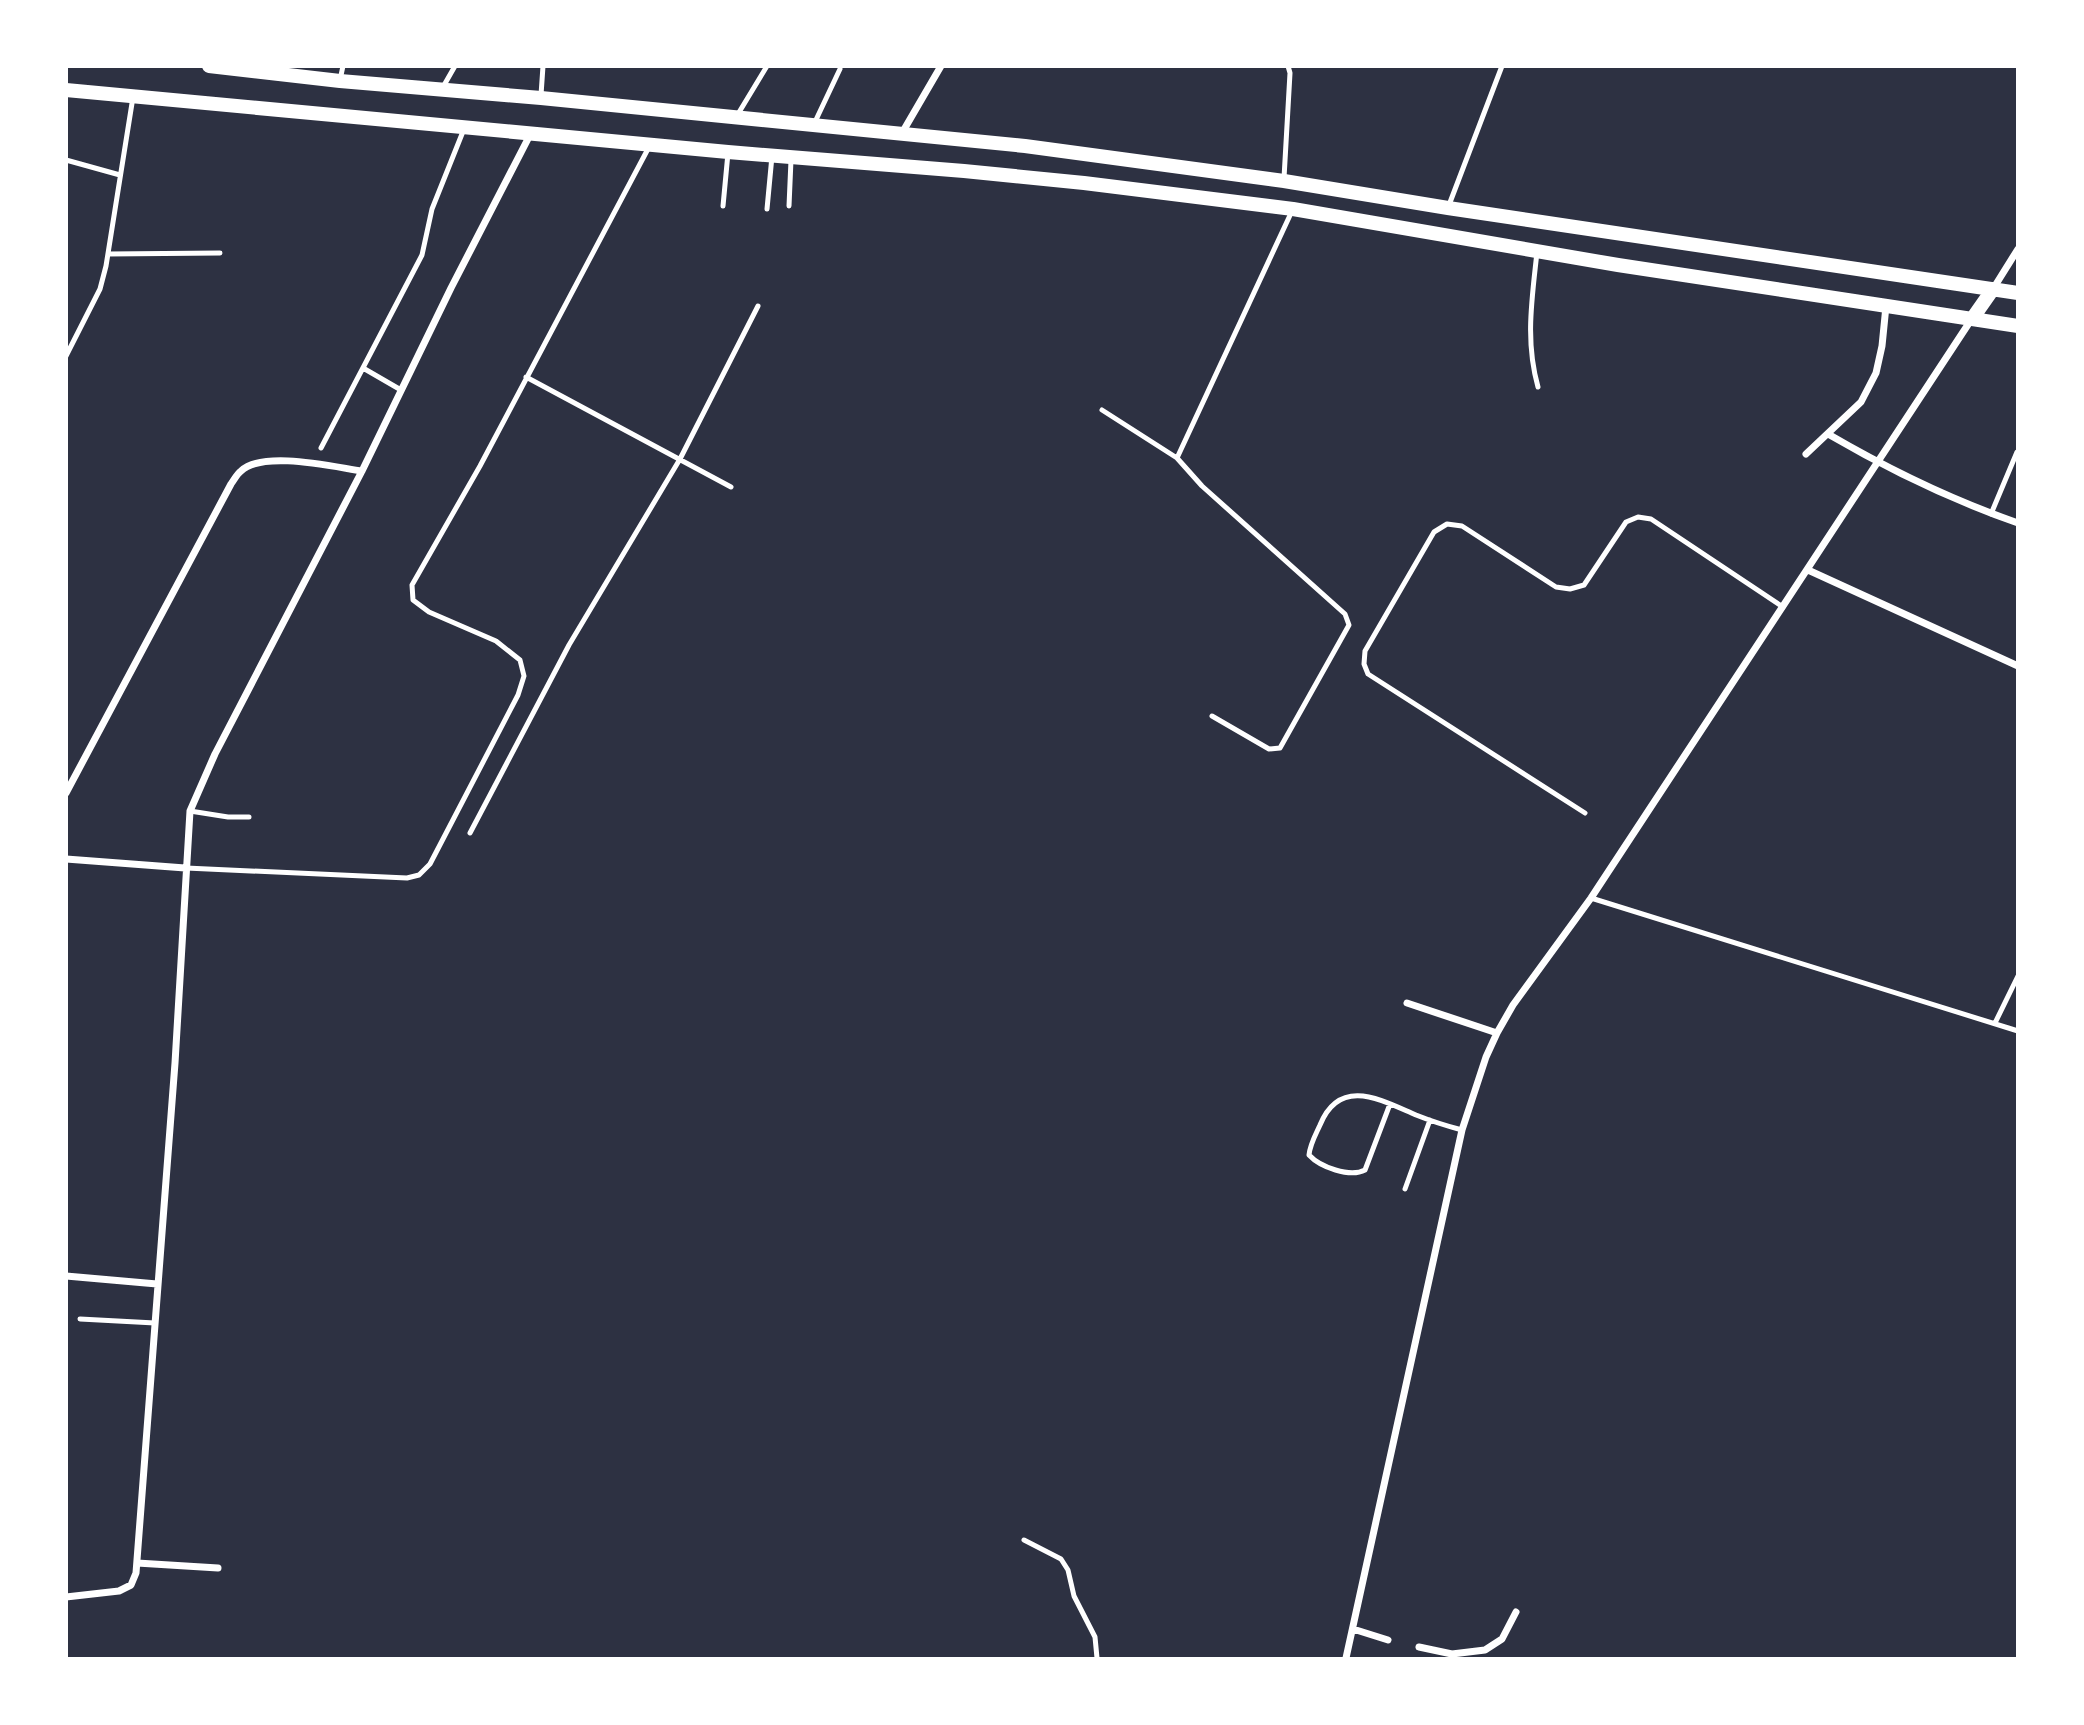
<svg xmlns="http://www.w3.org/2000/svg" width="2084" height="1725" font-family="'Exo 2',sans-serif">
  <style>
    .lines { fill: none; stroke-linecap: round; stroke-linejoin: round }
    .service { stroke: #fff; stroke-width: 5 }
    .minor { stroke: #fff; stroke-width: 7 }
    .secondary { stroke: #fff; stroke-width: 14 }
  </style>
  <rect width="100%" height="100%" fill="#2d3142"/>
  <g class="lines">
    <path class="service" d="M340,80L343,66
      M443,87L455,66
      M541,95L543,66
      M738,114L767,66
      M814,124L840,69
      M66,160L120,175
      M1284,178L1290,73L1288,66
      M1449,205L1502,66
      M723,206L728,153
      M789,206L791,160
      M767,209L772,156
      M1537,252C1532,299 1525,341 1538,387
      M108,254L220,253
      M66,356L100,289L106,266L133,97
      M363,368L401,390
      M526,377L731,487
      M1102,410L1177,458
      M321,448L422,255L432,209L464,129
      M1991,514L2017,452
      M1212,716L1269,749L1280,748L1349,625L1345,614L1202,486L1177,458L1292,211
      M190,811L228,817H249
      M1585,813L1368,674L1364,664L1365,651L1434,532L1447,524L1462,526L1556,587L1570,589L1584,585L1626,522L1638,517L1651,519L1783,607
      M470,833L569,645L680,459L758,306
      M186,868L407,878L419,875L430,864L518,695L524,676L520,660L496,641L429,612L413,600L412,585L480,466L649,147
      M1591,898L2018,1031
      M1995,1023L2018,976
      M1390,1104L1365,1170C1350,1178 1320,1167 1309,1155C1310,1144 1316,1134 1320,1125C1340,1076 1381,1100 1416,1115C1431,1121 1447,1126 1462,1130
      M1405,1189L1430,1120
      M80,1319L155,1323
      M1024,1540L1061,1559L1068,1570L1074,1596L1095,1637L1097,1658"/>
    <path class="minor" d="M902,133L941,66
      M1993,289L2018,249
      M1828,434C1888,469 1952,500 2018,523
      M1806,454L1861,402L1876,373L1882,346L1886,306
      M1808,570L2018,666
      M66,793L231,484C234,480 237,474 241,471C263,450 334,467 362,471
      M66,859L185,868
      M1407,1003L1497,1033
      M66,1276L157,1284
      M137,1563L218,1568
      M66,1597L119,1591L131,1585L136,1573L175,1063L190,811L215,754L362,471L451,288L531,133
      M1353,1629L1388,1640
      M1419,1647L1452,1654L1485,1650L1502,1639L1516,1612
      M1346,1658L1462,1130L1486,1057L1497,1033L1513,1005L1591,898L1971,320"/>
    <path class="secondary" d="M209,66L340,81L541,98L1025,146L1284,181L1448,208L2018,293
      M66,90L728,152L964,171L1084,183L1293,209L1618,265L2018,326
      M1972,319L1993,289"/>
  </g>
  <rect width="2084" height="1725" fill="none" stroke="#ffffff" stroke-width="136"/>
</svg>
